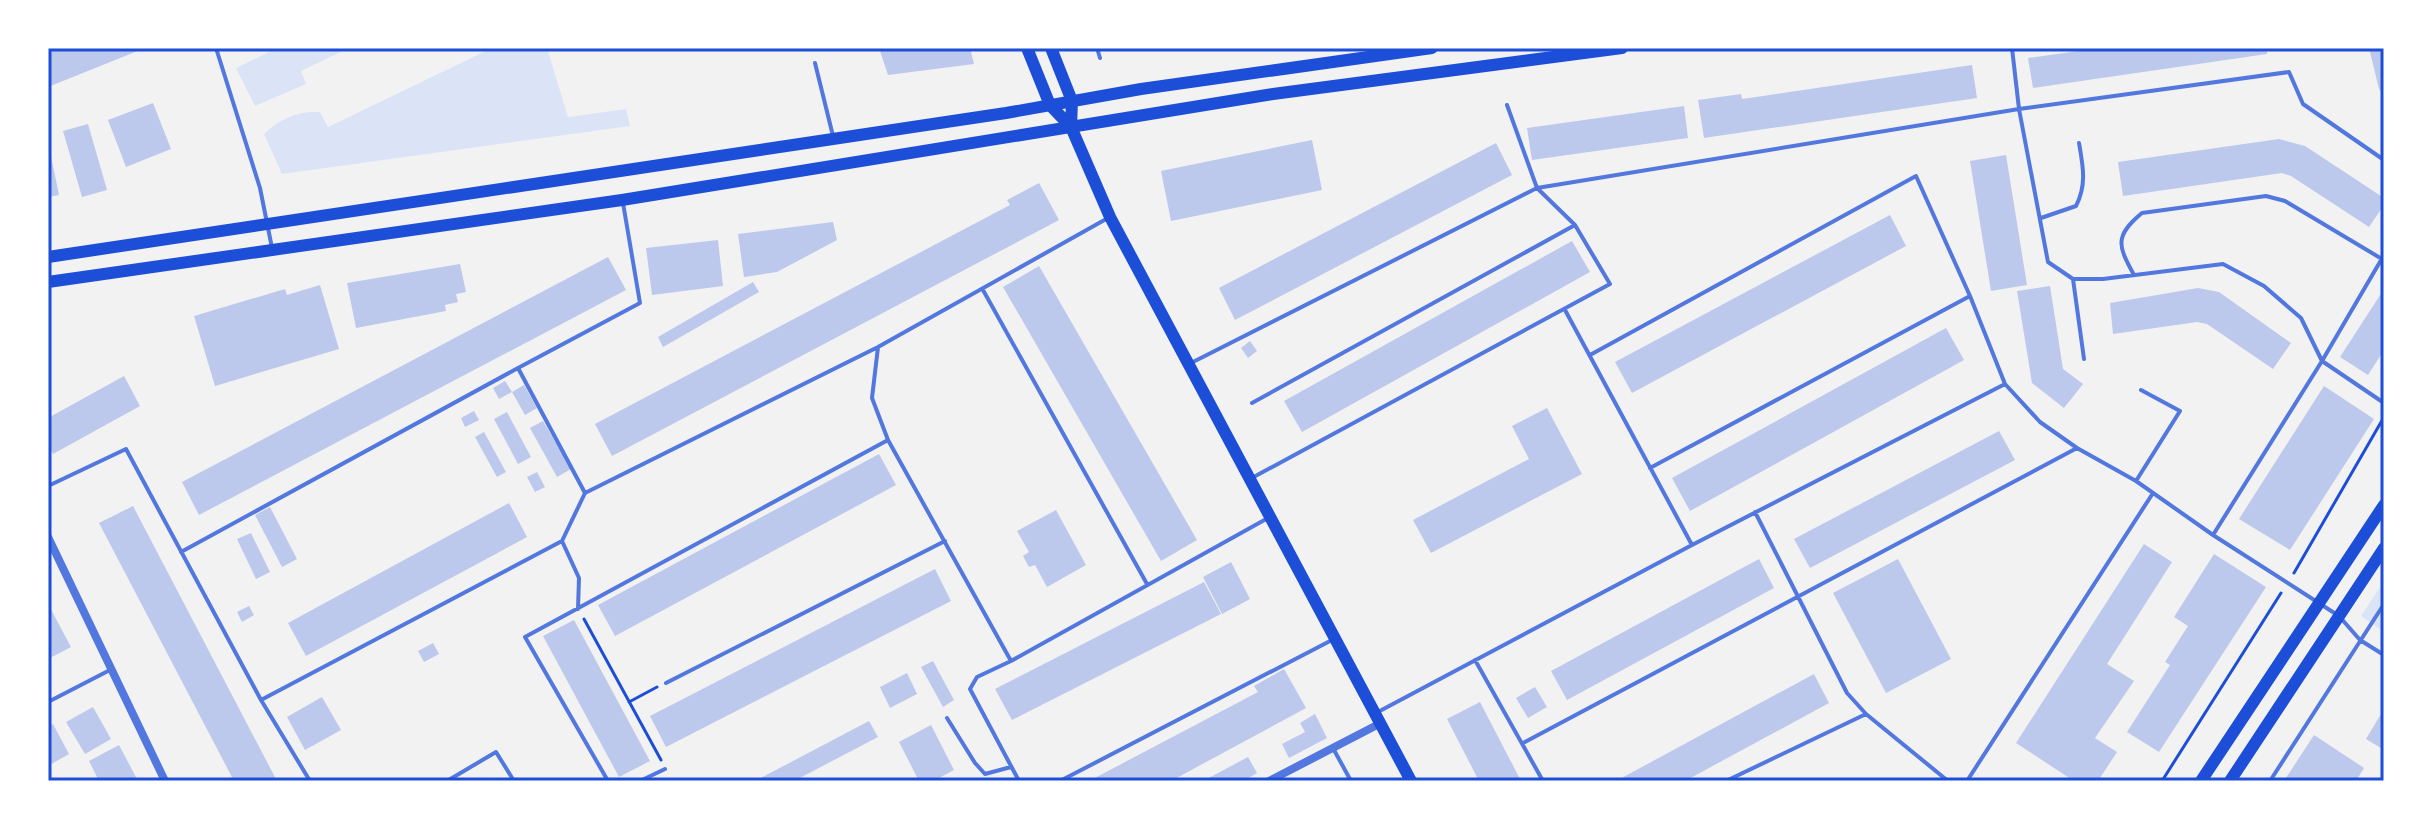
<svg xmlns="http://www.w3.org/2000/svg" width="2432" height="829" font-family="'Source Sans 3',sans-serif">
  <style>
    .green { fill: #dbe4f7 }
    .building { fill: #bdc9ec }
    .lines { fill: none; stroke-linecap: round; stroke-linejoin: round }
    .path { stroke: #1d4ed8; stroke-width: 3 }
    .service { stroke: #5277de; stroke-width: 4 }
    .minor { stroke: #5277de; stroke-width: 8 }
    .secondary { stroke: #1d4ed8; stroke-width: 12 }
    .neatline { fill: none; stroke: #1d4ed8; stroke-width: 3 }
  </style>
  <rect width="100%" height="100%" fill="#f2f2f2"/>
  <path class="green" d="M277,48H349L301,71L306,84L255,106L236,68Z
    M492,48H547L568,117L626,109L630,126L282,174L264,134C281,118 297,111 320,112L328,127Z
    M2384,581V632L2361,616Z"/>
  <path class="building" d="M48,48H145L48,87Z
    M879,48H970L974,64L888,75Z
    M2100,48H2267V54L2033,88L2028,58Z
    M2369,48H2384V96L2379,89Z
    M1972,65L1977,98L1704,138L1698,100L1741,94L1742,99Z
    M153,103L171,149L126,167L108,120Z
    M1684,106L1688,138L1532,160L1527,128Z
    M88,124L107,190L82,197L63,131Z
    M2279,139L2305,146L2384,198V205L2369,227L2291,176L2282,173L2123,196L2118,162Z
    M1312,140L1322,190L1171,221L1161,171Z
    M48,142L59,195L48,197Z
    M1496,143L1512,175L1235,320L1219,288Z
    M2006,155L2027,285L1991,291L1970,161Z
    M1039,183L1059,220L612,456L595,424L1010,205L1007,200Z
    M1890,215L1906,246L1632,393L1615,362Z
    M833,222L837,240L777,272L744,277L738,234Z
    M718,240L723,286L652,295L646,248Z
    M1572,241L1590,272L1302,432L1284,401Z
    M608,257L626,290L199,515L182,482Z
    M460,264L466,292L456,294L458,302L445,305L446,311L356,328L347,283Z
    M1039,266L1197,540L1161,561L1003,287Z
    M753,282L759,292L663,347L658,337Z
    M320,285L339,349L215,386L194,316L285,289L287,295Z
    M2050,286L2063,369L2083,384L2064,408L2032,383L2017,291Z
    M2198,288L2219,292L2291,343L2273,369L2207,324L2197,322L2113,334L2110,303Z
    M2384,289V350L2368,375L2340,357Z
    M1946,328L1964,360L1690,511L1672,478Z
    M1250,341L1257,351L1248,358L1241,348Z
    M124,376L140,406L53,454L48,446V418Z
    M505,381L512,392L499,399L493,388Z
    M524,385L537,408L525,415L512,392Z
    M2324,386L2374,419L2290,550L2239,519Z
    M1547,408L1582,474L1431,553L1413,520L1529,459L1512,426Z
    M474,411L479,420L465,427L461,418Z
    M507,412L531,457L518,464L494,419Z
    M543,421L571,469L557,477L530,428Z
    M1999,431L2015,460L1810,568L1794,539Z
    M484,432L506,472L497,477L475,437Z
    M879,454L896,485L615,636L598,605Z
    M537,472L545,487L535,492L527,477Z
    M509,503L527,537L306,656L288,623Z
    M133,506L277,781H234L99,523Z
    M270,507L297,559L282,567L255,515Z
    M1056,510L1086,565L1047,587L1035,565L1029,567L1023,556L1029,552L1017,531Z
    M251,533L270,572L256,579L237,539Z
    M2144,544L2172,562L2107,664L2134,681L2095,738L2117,752L2098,781H2074L2016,743Z
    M2214,554L2266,587L2159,752L2127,732L2170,665L2165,662L2188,626L2174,617Z
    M1759,559L1774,588L1567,700L1551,671Z
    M1898,559L1951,659L1886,693L1833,593Z
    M1231,562L1250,599L1222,614L1203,577Z
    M935,569L951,601L666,747L650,716Z
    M1204,582L1221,614L1012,720L995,689Z
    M48,604L71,647L48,659Z
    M249,606L254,615L242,622L237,612Z
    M574,620L650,761L619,777L543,636Z
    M433,643L439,654L424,662L418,651Z
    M933,661L954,700L943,707L921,667Z
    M1284,669L1306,708L1171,781H1089L1258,692L1254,686Z
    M907,673L917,694L890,708L880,687Z
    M1814,674L1829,703L1685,781H1616Z
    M1535,687L1547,707L1528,718L1516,698Z
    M322,697L341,730L305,750L287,717Z
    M1480,702L1521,781H1479L1447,719Z
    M93,707L111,739L85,754L66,722Z
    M2384,709V750L2366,739Z
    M1315,714L1327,738L1289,758L1282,744L1305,732L1300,723Z
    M869,721L878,737L794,781H755Z
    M53,724L69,754L48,766V727Z
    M931,725L954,770L939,778L941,781H919L899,742Z
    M2314,735L2364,768L2356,781H2284Z
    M119,745L138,781H99L89,761Z
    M1248,757L1257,773L1243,781H1203Z"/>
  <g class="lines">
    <path class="path" d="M2294,573L2384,417
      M584,619L661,760
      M629,702L657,687
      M2162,781L2281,593"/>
    <path class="service" d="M216,48L260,188L272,248
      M1097,48L1100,58
      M2012,48L2019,109L2048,262L2073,279L2084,359
      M815,63L833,136
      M1507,105L1537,188L1575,225
      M623,203L640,303L518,368L585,493L878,347L1108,218
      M2041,218L2076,206C2087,185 2083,166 2079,143
      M2134,275C2118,246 2114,236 2142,213L2266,196L2285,201L2382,259
      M2073,279H2103L2223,264L2264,286L2301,318L2322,361L2384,403
      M983,290L1147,584
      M1565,310L1692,545
      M878,347L872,398L888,440
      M1590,355L1916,176L1970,296L2005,384L2040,422L2077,448L2136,481L2213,535L2339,616L2360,640L2384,655
      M1191,363L1537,188L2019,109L2289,72L2303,104L2384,160
      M1650,468L1970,296
      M1250,479L1610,284L1575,225L1252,403
      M2136,481L2180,411L2141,390
      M48,486L126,449L261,700L310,781
      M1755,512L1847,693L1866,714L1948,781
      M2213,535L2322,361L2384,255
      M562,541L579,578L578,609
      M181,552L518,368
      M1475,660L1543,781
      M666,683L945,541
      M261,700L562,541L585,493
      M48,702L110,670
      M1376,713L1692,545L2005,384
      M947,718L975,763L985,774L1011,767
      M1523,743L2077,448
      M1334,750L1351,781
      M447,781L496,752L514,781
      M608,781L525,637L888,440L1011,661
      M640,781L665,769
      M1019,781L970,689L977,677L1011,661L1268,518
      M1060,781L1332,640
      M1726,781L1866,714
      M1967,781L2153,493
      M2270,781L2384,604"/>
    <path class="minor" d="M48,537L165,781
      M1269,781L1379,724"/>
    <path class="secondary" d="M1027,48L1050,105L1071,127
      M1051,48L1072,101L1071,127L1110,217L1411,781
      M48,257L1006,113L1141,89L1432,48
      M48,282L622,200L1273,94L1622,48
      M2201,781L2384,505
      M2230,781L2384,548"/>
  </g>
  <rect width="2432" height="829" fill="none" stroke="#ffffff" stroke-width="100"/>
  <rect x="50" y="50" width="2332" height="729" class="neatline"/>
</svg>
